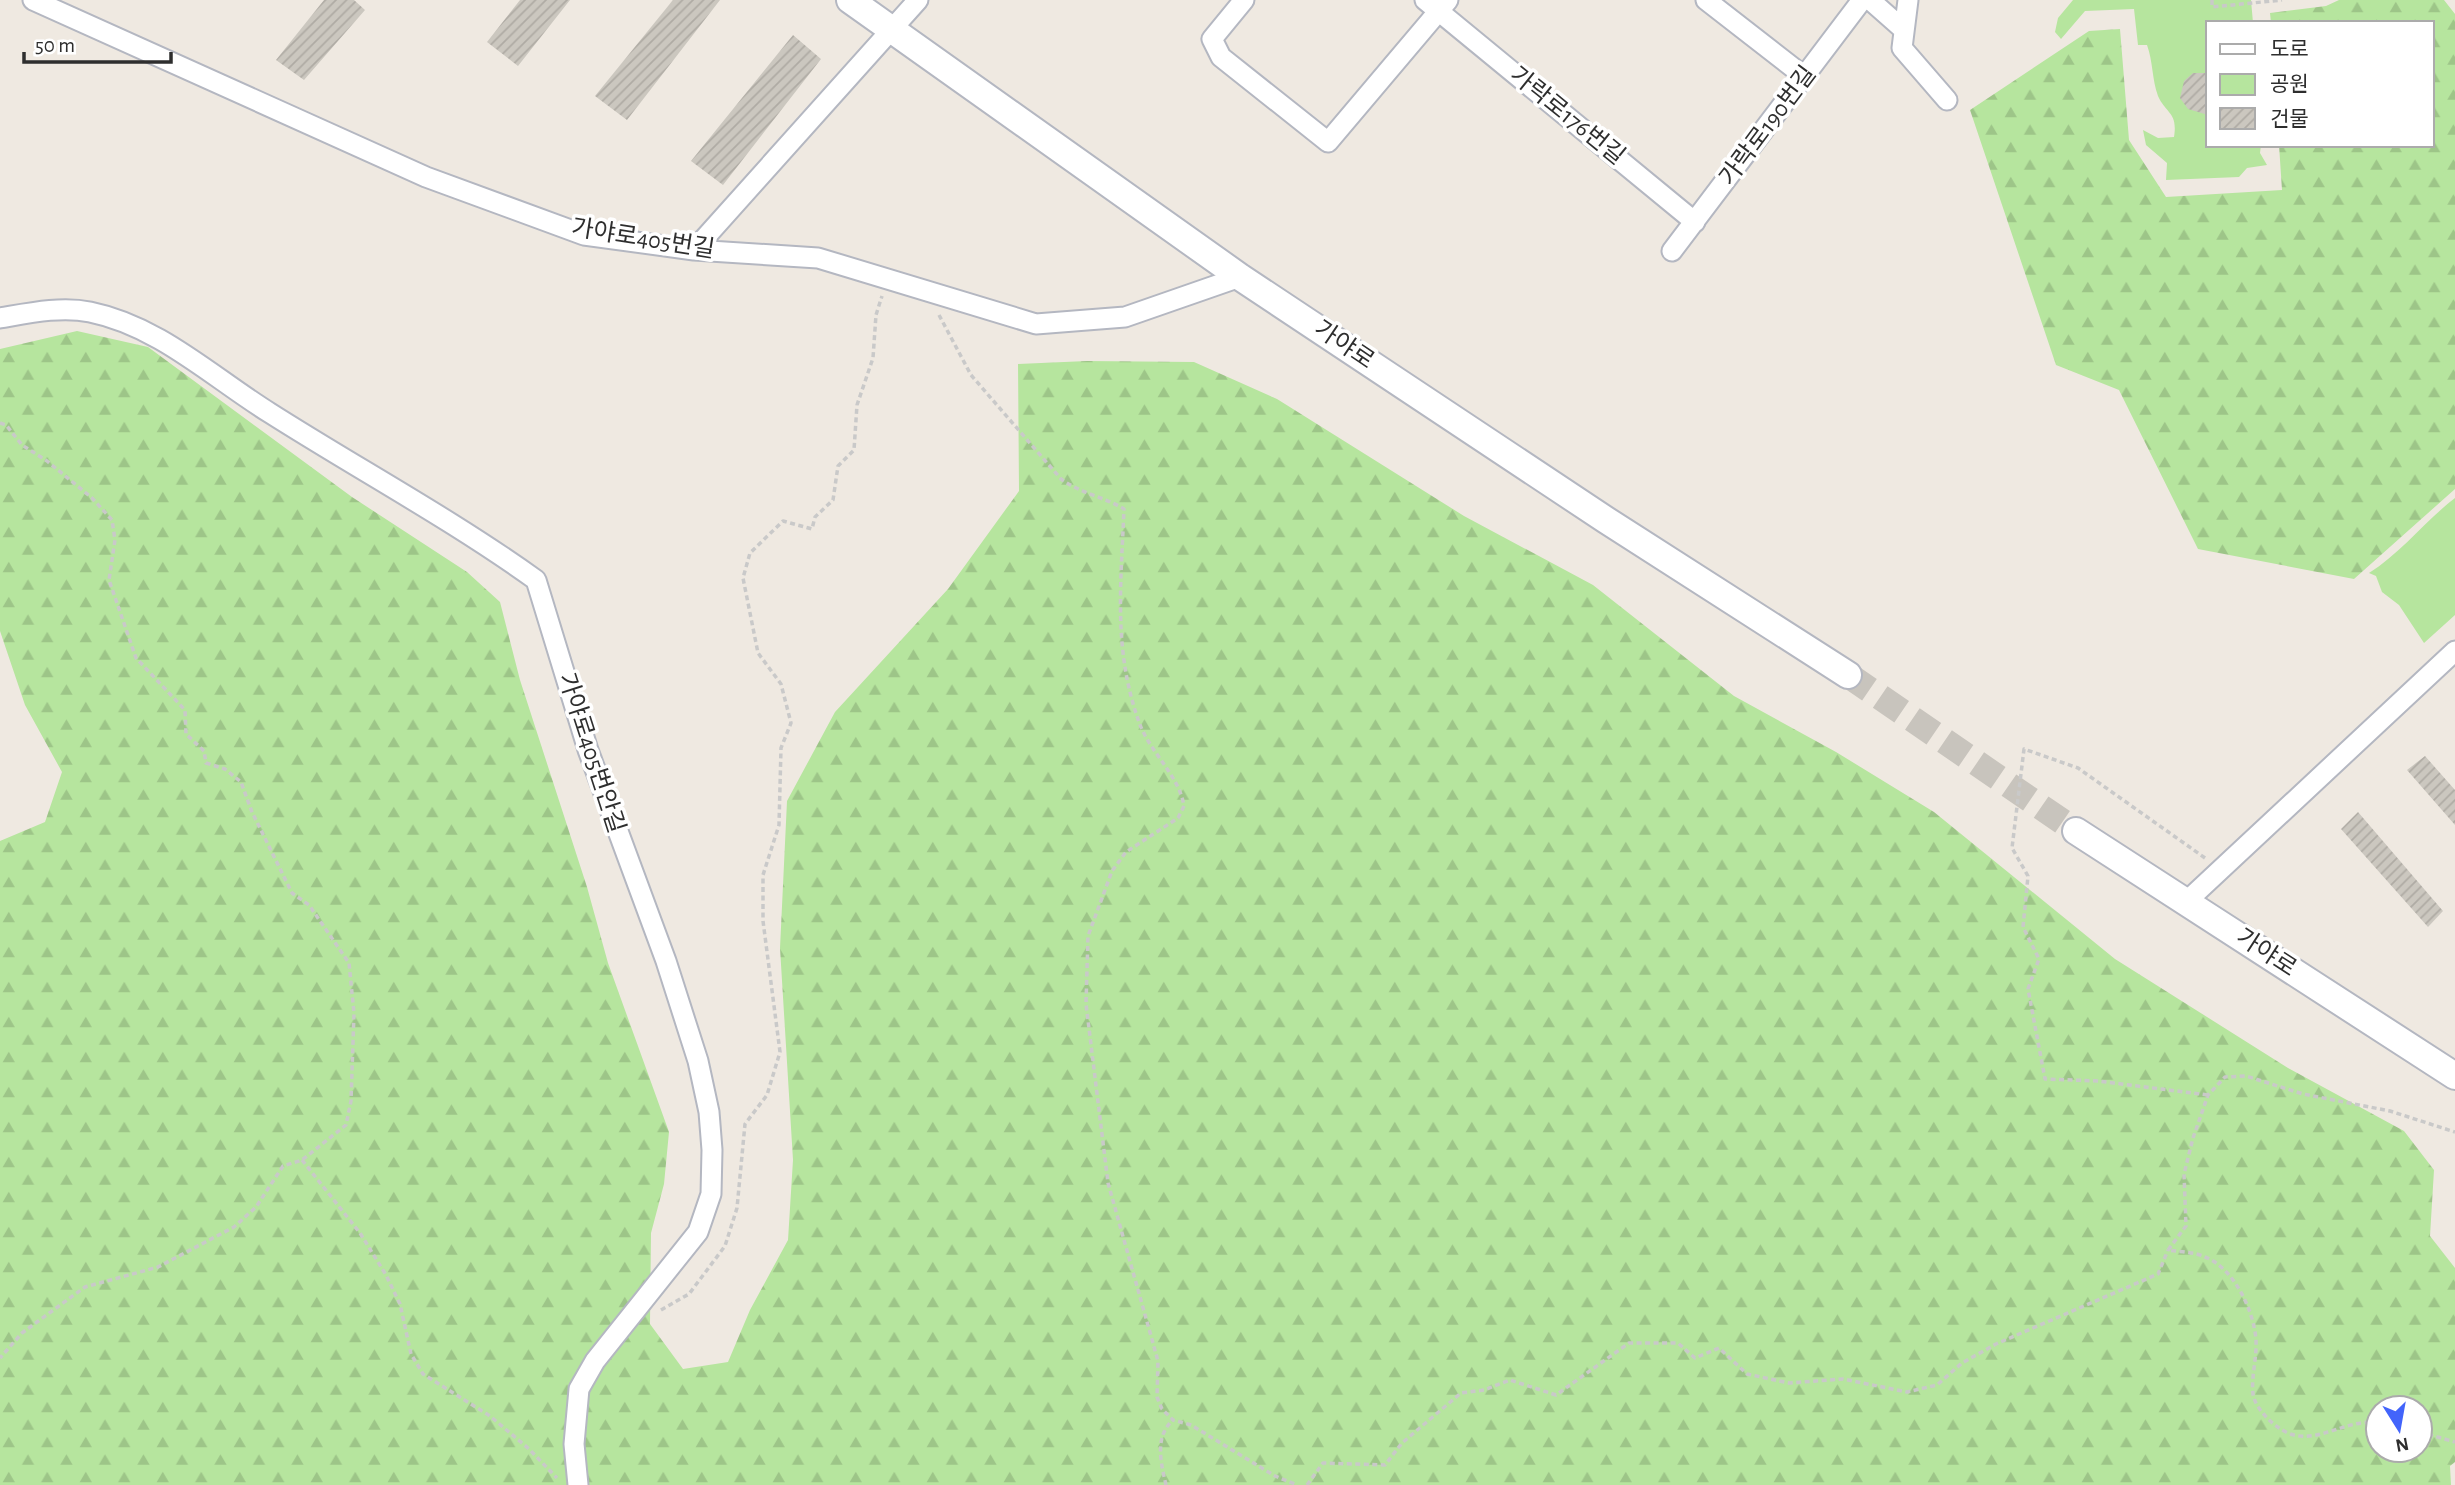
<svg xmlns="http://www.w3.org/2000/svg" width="2455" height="1485" font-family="'Alegreya Sans','Noto Sans KR',sans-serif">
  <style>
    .forest { fill: url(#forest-firs); fill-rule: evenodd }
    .park { fill: #b6e59e }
    .building { fill: url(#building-hatch) }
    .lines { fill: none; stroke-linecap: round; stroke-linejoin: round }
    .secondary-tunnel { stroke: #c8c4bd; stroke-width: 26; stroke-dasharray: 26 13; stroke-linecap: butt }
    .street-casing { stroke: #b4b7c1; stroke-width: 23 }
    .secondary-casing { stroke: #b4b7c1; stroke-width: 30 }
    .path { stroke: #c9c9c9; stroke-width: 3.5; stroke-dasharray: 5 3.5; stroke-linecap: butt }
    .street { stroke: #fff; stroke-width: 19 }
    .secondary { stroke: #fff; stroke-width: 26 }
    .labels { text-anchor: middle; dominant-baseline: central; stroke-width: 7; stroke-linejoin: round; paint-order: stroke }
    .street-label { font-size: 24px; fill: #2e2e2e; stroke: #fff }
  </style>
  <defs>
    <pattern id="forest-firs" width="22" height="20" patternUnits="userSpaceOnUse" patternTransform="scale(1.75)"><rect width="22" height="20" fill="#b6e59e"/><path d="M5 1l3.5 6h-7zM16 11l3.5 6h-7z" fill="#9dc588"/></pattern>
    <pattern id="building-hatch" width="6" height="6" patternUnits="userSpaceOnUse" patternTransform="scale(1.75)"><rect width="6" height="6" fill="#cbc7bf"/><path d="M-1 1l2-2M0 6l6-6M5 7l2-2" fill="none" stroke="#afaba4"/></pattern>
  </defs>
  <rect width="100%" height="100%" fill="#efe9e1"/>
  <path class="forest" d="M2339,0H2444L2455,14V489L2354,579L2198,549L2119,390L2056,365L1970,110L2089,31L2120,29L2129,140L2166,197L2282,190L2279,145H2432V23H2271L2270,13L2326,6Z
    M77,331L148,347L352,497L467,572L500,602L520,680L587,887L608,963L669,1132L664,1184L651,1233L650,1324L683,1369L728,1362L750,1310L788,1240L793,1160L780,948L787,801L835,712L948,589L1019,491L1018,364L1087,361L1194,362L1277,399L1464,516L1593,585L1734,696L1836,752L1934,812L2115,959L2288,1068L2404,1131L2434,1170L2430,1236L2455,1268V1462L2450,1466L2451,1485H0V841L45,822L62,772L25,705L0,631V349ZM2378,1408H2420V1450H2378Z"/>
  <path class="park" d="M2073,0H2251L2253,23H2208V145H2261L2260,153L2267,165L2247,168L2239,177L2166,180L2167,163L2146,145L2143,130L2158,138L2174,137C2178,112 2166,114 2158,96C2152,80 2153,61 2147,45H2138L2134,9L2085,11L2061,39L2055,32L2058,18Z
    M2455,498V615L2424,643L2399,605L2382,592L2376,576L2369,573C2401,553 2425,521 2455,498Z"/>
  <path class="building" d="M324,0H354L365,10L304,80L276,60Z
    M520,0H570L518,66L487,42Z
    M673,0H720L627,120L595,96Z
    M793,35L821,59L723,185L691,161Z
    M2193,73H2208V115L2188,109L2180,98L2184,81Z
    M2425,756L2455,790V825L2407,770Z
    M2358,812L2443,911L2428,927L2341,829Z"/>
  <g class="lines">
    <path class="secondary-tunnel" d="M1848,675L2076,831"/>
    <defs>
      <path id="street" d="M33,0L426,177L584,235L694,250L818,258L1036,324L1125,317L1240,277
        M1244,0L1212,39L1221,57L1328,142L1448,0
        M1425,0L1695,222
        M1706,0L1805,77
        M1870,0L1904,30
        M1908,0L1902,48L1947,100
        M694,250L918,0
        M1672,251L1862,0
        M0,318C29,313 61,306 90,312C159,326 212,377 270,413C358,469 451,519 536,580L588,750L666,961L698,1061L709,1112L712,1150L711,1194L698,1232L595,1361L579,1389L574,1444L578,1485
        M2187,901L2455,651"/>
      <path id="secondary" d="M850,0L1240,277L1606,520L1848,675
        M2076,831L2455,1076"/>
    </defs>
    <use href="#street" class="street-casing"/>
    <use href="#secondary" class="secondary-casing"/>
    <path class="path" d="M2212,0V7L2282,0
      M939,315L971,375L1061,479C1080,493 1104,497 1124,509C1121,584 1113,650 1139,722C1150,753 1179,775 1184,806L1178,818L1126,852L1112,871L1088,936L1086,1004L1108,1183L1158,1361L1157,1397L1162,1409L1173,1420L1191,1425L1275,1476L1297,1485
      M0,423L6,425L22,445L47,461L92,498L112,520L115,540L109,580L136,658L185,710L186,734L204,751L206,763L225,769L241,782L252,812L292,893L309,905L349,963L354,1013L351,1101L346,1125L302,1160L283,1166L256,1207L234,1227L158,1267L85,1287L22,1333L0,1358
      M2205,858L2078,768L2024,749L2012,848L2028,876L2023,927L2039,959L2028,989L2045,1079L2098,1081L2208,1095
      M302,1160L360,1233L386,1275L400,1304L411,1354L423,1374L490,1416L529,1449L557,1478
      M661,1310L689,1294L725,1246L737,1208L745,1124L767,1095L780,1052L763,921V875L779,825L781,748L791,723L781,684L758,653L743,578L750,553L783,521L812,529L815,517L833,500L838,466L854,450L857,405L873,358L876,315L882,296
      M2378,1423C2349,1418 2321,1442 2294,1435C2279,1432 2255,1410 2253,1394C2251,1377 2257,1358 2256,1340C2254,1311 2234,1268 2205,1257C2195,1252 2180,1252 2168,1250L2186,1226L2184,1174L2193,1138L2208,1095L2225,1077L2246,1076L2303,1094L2390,1111L2455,1132
      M2420,1432L2455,1442
      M1166,1485C1161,1463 1154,1437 1173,1420
      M1307,1485L1323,1463L1385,1465L1402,1443L1461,1393L1484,1390L1510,1380L1556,1395L1629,1343H1678L1695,1358L1719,1348L1747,1374L1789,1383L1843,1379L1907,1392L1937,1385L1962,1363L1996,1344L2158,1274L2168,1250"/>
    <use href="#street" class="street"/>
    <use href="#secondary" class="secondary"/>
  </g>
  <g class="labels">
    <g class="street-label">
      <text transform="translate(1567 116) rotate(39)">가락로176번길</text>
      <text transform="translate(1768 126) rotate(-53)">가락로190번길</text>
      <text transform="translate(643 239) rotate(9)">가야로405번길</text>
      <text transform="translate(1344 345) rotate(34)">가야로</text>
      <text transform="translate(591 753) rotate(72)">가야로405번안길</text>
      <text transform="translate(2266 953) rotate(33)">가야로</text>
    </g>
  </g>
  <rect x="2206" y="21" width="228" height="126" fill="#ffffff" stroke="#ababab" stroke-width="2"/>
  <rect x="2220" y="44" width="35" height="10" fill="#ffffff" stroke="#ababab" stroke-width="2"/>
  <text x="2270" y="56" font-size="21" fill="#2e2e2e">도로</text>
  <rect x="2220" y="74" width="35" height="21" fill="#b6e59e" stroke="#ababab" stroke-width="2"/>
  <text x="2270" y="91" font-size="21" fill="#2e2e2e">공원</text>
  <rect x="2220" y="108" width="35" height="21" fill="url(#building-hatch)" stroke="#ababab" stroke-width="2"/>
  <text x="2270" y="126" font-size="21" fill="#2e2e2e">건물</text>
  <g transform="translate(2399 1429) rotate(169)"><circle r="33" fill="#ffffff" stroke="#ababab" stroke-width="2"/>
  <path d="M0-5L12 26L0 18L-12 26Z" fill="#4264fb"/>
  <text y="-10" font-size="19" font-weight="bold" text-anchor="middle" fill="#2e2e2e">N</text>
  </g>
  <path d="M24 52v10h147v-10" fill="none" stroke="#2e2e2e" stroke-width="3.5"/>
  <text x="35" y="52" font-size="21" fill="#2e2e2e" stroke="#ffffff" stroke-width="5" paint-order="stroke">50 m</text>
</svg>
